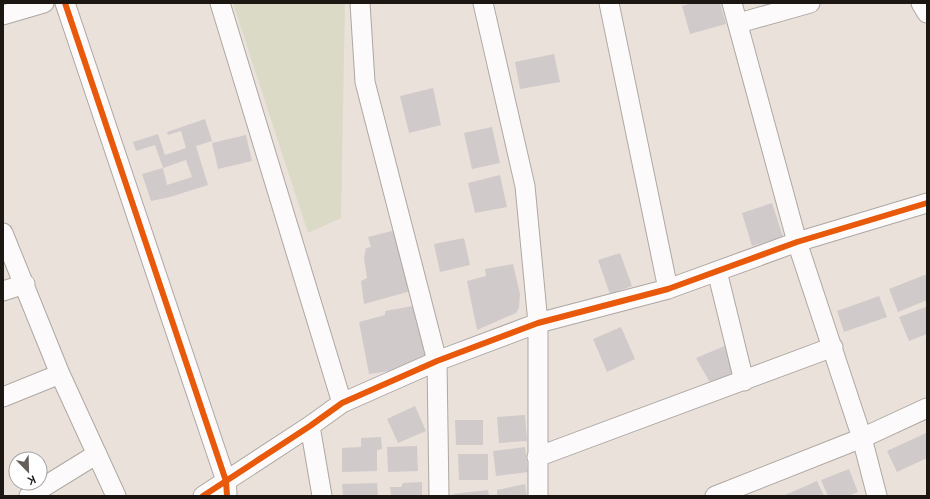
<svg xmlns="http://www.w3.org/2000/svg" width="930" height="499" font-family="Lato,sans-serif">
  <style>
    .green { fill: #dbdac6 }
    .building { fill: #d0caca; fill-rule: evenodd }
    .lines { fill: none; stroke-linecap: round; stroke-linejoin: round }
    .minor-casing { stroke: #aea7a2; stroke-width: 21 }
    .minor { stroke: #fcfafa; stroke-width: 19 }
    .cycleway-casing { stroke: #fff; stroke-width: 8 }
    .cycleway { stroke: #e8590c; stroke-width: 6 }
  </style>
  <rect width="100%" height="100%" fill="#ebe1db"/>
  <path class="green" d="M233,3H345L341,218L308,233Z"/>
  <path class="building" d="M693,3H720L726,24L690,34L682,6Z
    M554,54L560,82L520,89L515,62Z
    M433,88L441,125L409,133L400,96Z
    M205,119L212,141L196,146L208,185L170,197L151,201L142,174L163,168L155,145L136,151L133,142L158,134L165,155L186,148L181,131L168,135L167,132ZM186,160L192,177L167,185L163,168Z
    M492,127L500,163L472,169L464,133Z
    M246,135L252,161L218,169L212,143Z
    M500,175L507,207L475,213L468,183Z
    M772,203L783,237L752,246L742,213Z
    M396,230L411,291L364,304L361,281L367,278L364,258L366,248L371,247L368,237Z
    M464,238L470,265L440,272L434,244Z
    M620,253L632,286L610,294L598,260Z
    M513,264L520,294L519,308L516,313L477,330L467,281L486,276L485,269Z
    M927,274V300L898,312L889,289Z
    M879,296L887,317L844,332L837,311Z
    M413,306L427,356L401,366L397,370L369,374L359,322L385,315V311Z
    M926,307L927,334L909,341L899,317Z
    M621,327L635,359L607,372L593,339Z
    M727,345L737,376L712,386L696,358Z
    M415,406L426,431L398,443L387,419Z
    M525,415L527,441L499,443L497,417Z
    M455,420H483V445H456Z
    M926,433L927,458L897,472L887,451Z
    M381,437L382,449L377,450V471L342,472V448L361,447V438Z
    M417,446L418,471L388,472L387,447Z
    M525,447L528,472L496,476L493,451Z
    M458,454H488V480H459Z
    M849,469L858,492L848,496H828L821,480Z
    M817,481L824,496H786L785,495Z
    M422,482V496H391L390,487H401L403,483Z
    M377,483L378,496H343L342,484Z
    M525,484L527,496H497V490Z
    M488,490L489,496H454L453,494Z"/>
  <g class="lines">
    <defs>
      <path id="minor" d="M65,3L226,481L227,493
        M220,3L342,403
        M360,3L365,82L437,361L439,496
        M483,3L525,186L538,323V496
        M609,3L668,289
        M732,3L797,242L862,438L877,496
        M921,3L927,13
        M3,15L44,3
        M739,23L810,3
        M3,233L60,374L116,496
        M717,271L744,381
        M3,291L25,284
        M3,397L60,374
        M310,426L322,496
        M537,457L833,347
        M29,496L97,454
        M203,496L310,426L342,403L437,361L538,323L668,289L797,242L927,203
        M715,496L862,438L927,408"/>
    </defs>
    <use href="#minor" class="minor-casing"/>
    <use href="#minor" class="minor"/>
    <defs>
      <path id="cycleway" d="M65,3L226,481L227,496
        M203,496L310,426L342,403L437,361L538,323L668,289L797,242L927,203"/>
    </defs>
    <use href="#cycleway" class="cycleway-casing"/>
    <use href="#cycleway" class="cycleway"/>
  </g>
  <rect width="930" height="499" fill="none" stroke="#1d1713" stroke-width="8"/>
  <g transform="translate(28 471) rotate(157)"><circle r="19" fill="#ffffff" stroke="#a5a2a1"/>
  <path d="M0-3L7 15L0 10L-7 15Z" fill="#655e59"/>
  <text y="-6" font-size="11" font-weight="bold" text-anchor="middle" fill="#1d1713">K</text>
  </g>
</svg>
